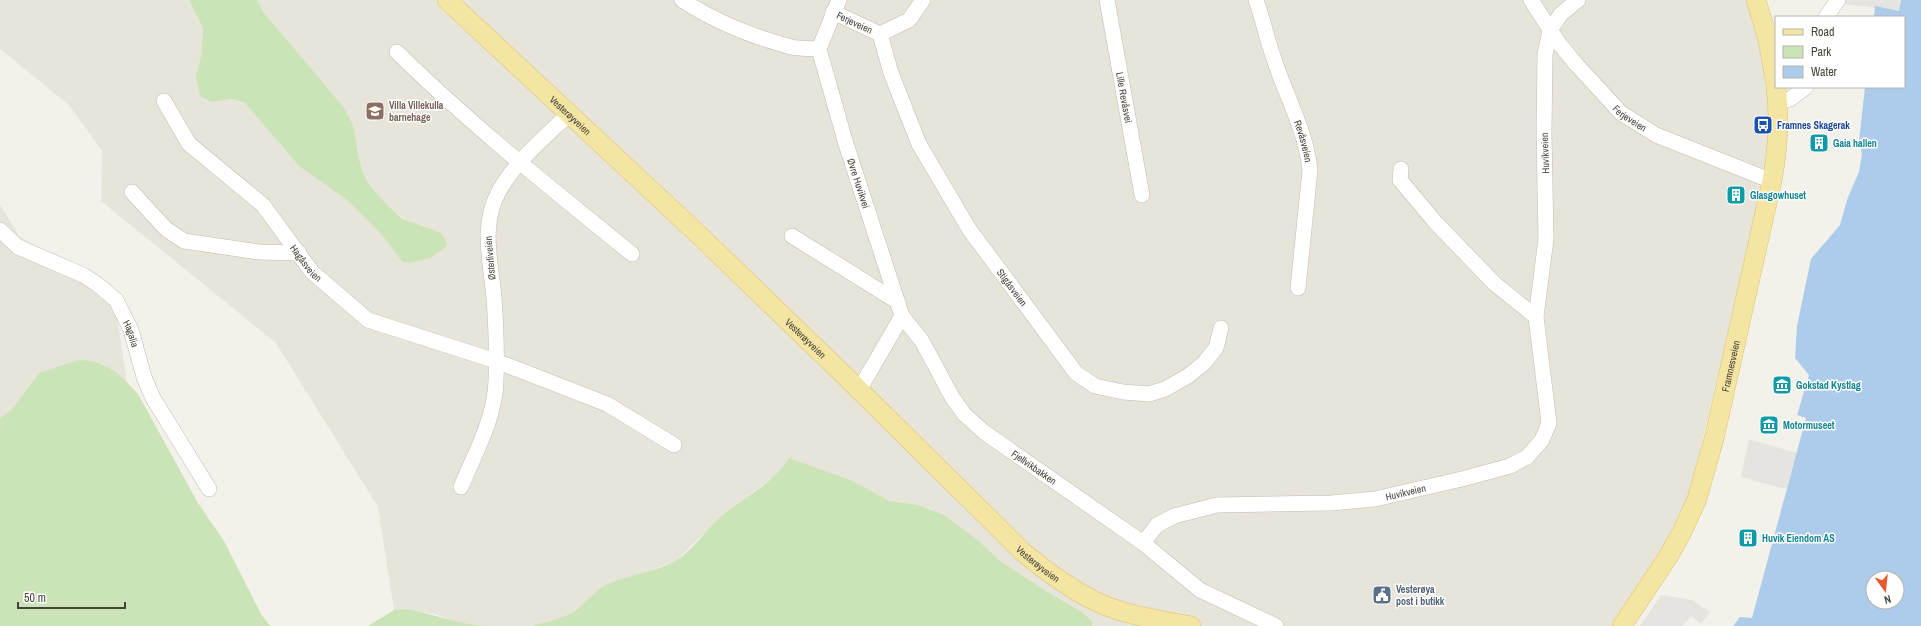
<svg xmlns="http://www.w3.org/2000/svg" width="1921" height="626" font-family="'Archivo Narrow',sans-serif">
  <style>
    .residential { fill: #e7e4d9 }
    .green { fill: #cbe4b7 }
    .parking { fill: #e5e4e1 }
    .water { fill: #adcbea; fill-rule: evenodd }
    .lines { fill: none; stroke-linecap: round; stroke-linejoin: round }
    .minor-casing { stroke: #c1bdb0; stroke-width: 16 }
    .major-casing { stroke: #d9c473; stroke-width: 20 }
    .minor { stroke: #fff; stroke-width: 15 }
    .major { stroke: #f5e5a2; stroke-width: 19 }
    .labels { text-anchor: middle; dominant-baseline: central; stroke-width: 3; stroke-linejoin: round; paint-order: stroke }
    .street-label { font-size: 10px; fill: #474339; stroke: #fff }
    .education-label { font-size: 10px; font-weight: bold; fill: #785e54; stroke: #fff; text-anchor: start }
    .transit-label { font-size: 10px; font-weight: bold; fill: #164399; stroke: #fff; text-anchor: start }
    .culture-label { font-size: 10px; font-weight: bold; fill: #0d838f; stroke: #fff; text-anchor: start }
    .service-label { font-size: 10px; font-weight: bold; fill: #4e5e75; stroke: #fff; text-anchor: start }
  </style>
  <rect width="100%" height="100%" fill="#f3f2ea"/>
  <path class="residential" d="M0,0H189L203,28L201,56L196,76L212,102L232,99L245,103L300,167L347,200L381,234L402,260L408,222L387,205L368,183L362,170L358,155L354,128L264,13L257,0H1747L1761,46L1770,102V153L1689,498L1660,558L1612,626H1092V621L1082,612L1046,591L999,560L979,541L931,509L889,501L876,495L782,470L717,520L677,560L594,593L586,603L562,618L531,626H485L460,623L434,614L407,609L394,610L378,507L276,343L101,201L102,151L69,105L0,49Z
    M0,204L19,236L113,291L127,382L105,365L78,360L39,373L12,409L0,418Z"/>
  <path class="green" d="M189,0H257L264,13L345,109L354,128L358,155L362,170L368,183L387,205L403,219L441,233L445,239L447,246L430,258L409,263L402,261L381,234L347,200L300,167L245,103L232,99L212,102L200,96L196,76L201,56L203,28Z
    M78,360C106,360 120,374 138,394L198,503L224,541L261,614L270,626H0V418L12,409L39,373Z
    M789,458L853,481L889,501L918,505L944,515L979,541L999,560L1046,591L1082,612L1092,621V626H531C546,622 563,619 576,610C587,602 594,591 606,585C626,575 653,573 675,561C692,552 704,531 718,519C741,499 773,484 789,458Z
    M407,609C433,614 458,624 485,626H368L394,610Z"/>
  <path class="parking" d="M1830,0H1901L1899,11L1836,3Z
    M1749,439L1797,453L1786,489L1741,477Z
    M1661,595L1692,600L1710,612L1701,624L1691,616L1683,626H1640Z"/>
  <path class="water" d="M1901,0H1921V626H1733L1740,617L1752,618L1806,418L1797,415L1809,375L1795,358L1797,326L1811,259L1840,225L1848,197L1859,172L1862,154L1859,141L1865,87H1904V17H1874L1875,6L1899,11ZM1873,578H1897V602H1873Z"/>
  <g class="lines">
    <defs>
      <g id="minor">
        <path d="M682,0C714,21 754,37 791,47C800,49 810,48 819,49"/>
        <path id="s1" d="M839,0L819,49L846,144L902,316L922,341L952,397L964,414L984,432L1143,543L1200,590L1276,626"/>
        <path id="s2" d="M1107,0L1142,195"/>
        <path id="s3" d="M1256,0C1263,19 1267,40 1274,59C1286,96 1306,131 1310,170L1298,288"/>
        <path id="s4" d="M1531,0L1558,42L1575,63L1621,113L1656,135L1772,181"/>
        <path id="s5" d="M833,12L880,34L909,20L923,0"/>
        <path d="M1826,17L1838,0"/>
        <path id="s6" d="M880,34L891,73L919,144L969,229L1076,373L1095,386L1123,392L1149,394L1165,389L1188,376L1204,363L1216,348L1221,328"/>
        <path d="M397,52C471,125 552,189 632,254"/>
        <path id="s7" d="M164,101L189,144L263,205L312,272L368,320L496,361L607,404L674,445"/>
        <path d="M1778,103L1790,99L1806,87"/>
        <path d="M1401,169L1400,180L1436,223L1495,284L1536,317"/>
        <path d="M132,192L166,229L184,241L259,252L299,253"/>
        <path id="s8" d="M0,230L18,247L83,275L97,284L116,300L131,330L144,377L153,398L209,489"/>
        <path d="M792,236L898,302"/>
        <path d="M859,390L902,316"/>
        <path d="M461,487C475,453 495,418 496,381C497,353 496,325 494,298C491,262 480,226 499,191C516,161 544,138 568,115"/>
        <path id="s9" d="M1143,543L1157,525L1174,516L1217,505L1331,503L1375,499L1462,479L1510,466L1527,457L1542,440L1549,423L1536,317L1546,239L1544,132L1545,55L1550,30L1561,14L1578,0"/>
      </g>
      <g id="major">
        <path id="s10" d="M447,0L699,235L845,376L1024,553C1047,572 1071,590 1099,603C1128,616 1160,620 1191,626"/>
        <path d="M1756,0L1767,36L1776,84"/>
        <path id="s11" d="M1622,626L1668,557L1682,532L1697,499L1714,439L1772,181C1778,149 1780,119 1776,87"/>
      </g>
    </defs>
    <use href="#minor" class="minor-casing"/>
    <use href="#major" class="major-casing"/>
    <use href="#minor" class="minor"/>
    <use href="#major" class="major"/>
  </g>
  <defs>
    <symbol id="school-square" viewBox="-11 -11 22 22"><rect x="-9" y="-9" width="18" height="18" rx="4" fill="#8d6e63" stroke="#fff"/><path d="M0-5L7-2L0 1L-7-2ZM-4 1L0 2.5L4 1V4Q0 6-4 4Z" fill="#fff"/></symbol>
    <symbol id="bus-square" viewBox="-11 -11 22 22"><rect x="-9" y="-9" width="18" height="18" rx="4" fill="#1a4fb4" stroke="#fff"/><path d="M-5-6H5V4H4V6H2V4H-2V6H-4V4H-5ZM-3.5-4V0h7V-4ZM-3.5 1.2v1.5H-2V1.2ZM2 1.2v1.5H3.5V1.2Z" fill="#fff"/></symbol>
    <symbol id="building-square" viewBox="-11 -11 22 22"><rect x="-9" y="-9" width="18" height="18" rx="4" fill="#0f9aa8" stroke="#fff"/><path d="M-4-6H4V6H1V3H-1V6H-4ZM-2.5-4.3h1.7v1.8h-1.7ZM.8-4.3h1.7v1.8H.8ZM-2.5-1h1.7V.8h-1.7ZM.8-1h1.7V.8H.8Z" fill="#fff"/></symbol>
    <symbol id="museum-square" viewBox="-11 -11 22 22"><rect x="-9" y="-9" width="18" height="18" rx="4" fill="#0f9aa8" stroke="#fff"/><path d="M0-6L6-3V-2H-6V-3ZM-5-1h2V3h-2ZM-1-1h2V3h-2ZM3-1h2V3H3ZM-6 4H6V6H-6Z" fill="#fff"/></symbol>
    <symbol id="civic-square" viewBox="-11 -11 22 22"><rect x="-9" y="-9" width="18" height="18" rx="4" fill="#5c6f8a" stroke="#fff"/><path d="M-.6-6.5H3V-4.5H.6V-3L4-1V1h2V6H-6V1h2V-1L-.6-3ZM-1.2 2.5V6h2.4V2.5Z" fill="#fff"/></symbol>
  </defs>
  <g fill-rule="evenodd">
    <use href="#school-square" x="364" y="100" width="22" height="22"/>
    <use href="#bus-square" x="1752" y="114" width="22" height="22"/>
    <use href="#building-square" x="1808" y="132" width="22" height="22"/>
    <use href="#building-square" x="1725" y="184" width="22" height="22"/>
    <use href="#museum-square" x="1771" y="374" width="22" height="22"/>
    <use href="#museum-square" x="1758" y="414" width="22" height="22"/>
    <use href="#building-square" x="1737" y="527" width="22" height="22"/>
    <use href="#civic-square" x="1371" y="584" width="22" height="22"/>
  </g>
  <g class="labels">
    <g class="street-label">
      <text stroke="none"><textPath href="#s5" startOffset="24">Ferjeveien</textPath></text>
      <text stroke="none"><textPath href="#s2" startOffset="99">Lille Revåsvei</textPath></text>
      <text stroke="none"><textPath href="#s10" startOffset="169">Vesterøyveien</textPath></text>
      <text stroke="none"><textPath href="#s4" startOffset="155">Ferjeveien</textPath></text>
      <text stroke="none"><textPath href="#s3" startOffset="149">Revåsveien</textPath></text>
      <text transform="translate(1545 153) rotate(-92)">Huvikveien</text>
      <text stroke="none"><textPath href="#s1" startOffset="193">Øvre Huvikvei</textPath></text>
      <text transform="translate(490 258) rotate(-95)">Østerliveien</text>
      <text stroke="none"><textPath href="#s7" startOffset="218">Hagåsveien</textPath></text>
      <text stroke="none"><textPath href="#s6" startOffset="288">Stigåsveien</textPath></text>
      <text stroke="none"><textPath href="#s8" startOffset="174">Hagalia</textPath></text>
      <text stroke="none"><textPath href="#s10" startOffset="493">Vesterøyveien</textPath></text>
      <text stroke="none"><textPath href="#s11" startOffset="285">Framnesveien</textPath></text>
      <text stroke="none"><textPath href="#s1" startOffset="537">Fjellvikbakken</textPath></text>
      <text stroke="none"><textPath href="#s9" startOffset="276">Huvikveien</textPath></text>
      <text stroke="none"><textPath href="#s10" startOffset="817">Vesterøyveien</textPath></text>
    </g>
    <g class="education-label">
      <text x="389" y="105">Villa Villekulla<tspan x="389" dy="12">barnehage</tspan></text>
    </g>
    <g class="transit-label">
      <text x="1777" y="125">Framnes Skagerak</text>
    </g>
    <g class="culture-label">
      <text x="1833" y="143">Gaia hallen</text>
      <text x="1750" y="195">Glasgowhuset</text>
      <text x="1796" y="385">Gokstad Kystlag</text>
      <text x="1783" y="425">Motormuseet</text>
      <text x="1762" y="538">Huvik Eiendom AS</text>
    </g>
    <g class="service-label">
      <text x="1396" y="589">Vesterøya<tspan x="1396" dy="12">post i butikk</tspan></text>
    </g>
  </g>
  <rect x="1775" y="16" width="130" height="72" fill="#ffffff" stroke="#b5b4b0"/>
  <rect x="1783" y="29" width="20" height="6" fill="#f5e5a2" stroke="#b5b4b0"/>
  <text x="1811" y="36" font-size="12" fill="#474339">Road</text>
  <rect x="1783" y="46" width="20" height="12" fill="#cbe4b7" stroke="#b5b4b0"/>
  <text x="1811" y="56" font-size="12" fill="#474339">Park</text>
  <rect x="1783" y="66" width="20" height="12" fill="#adcbea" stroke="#b5b4b0"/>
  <text x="1811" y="76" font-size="12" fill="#474339">Water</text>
  <g transform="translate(1885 590) rotate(165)"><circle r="19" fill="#ffffff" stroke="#b5b4b0"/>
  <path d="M0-3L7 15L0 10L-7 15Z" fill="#e65c2f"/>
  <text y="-6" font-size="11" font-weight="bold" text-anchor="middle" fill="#474339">N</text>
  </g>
  <path d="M18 602v6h107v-6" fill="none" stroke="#474339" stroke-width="2"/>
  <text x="24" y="602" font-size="12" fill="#474339" stroke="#ffffff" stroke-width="3" paint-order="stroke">50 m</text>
</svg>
